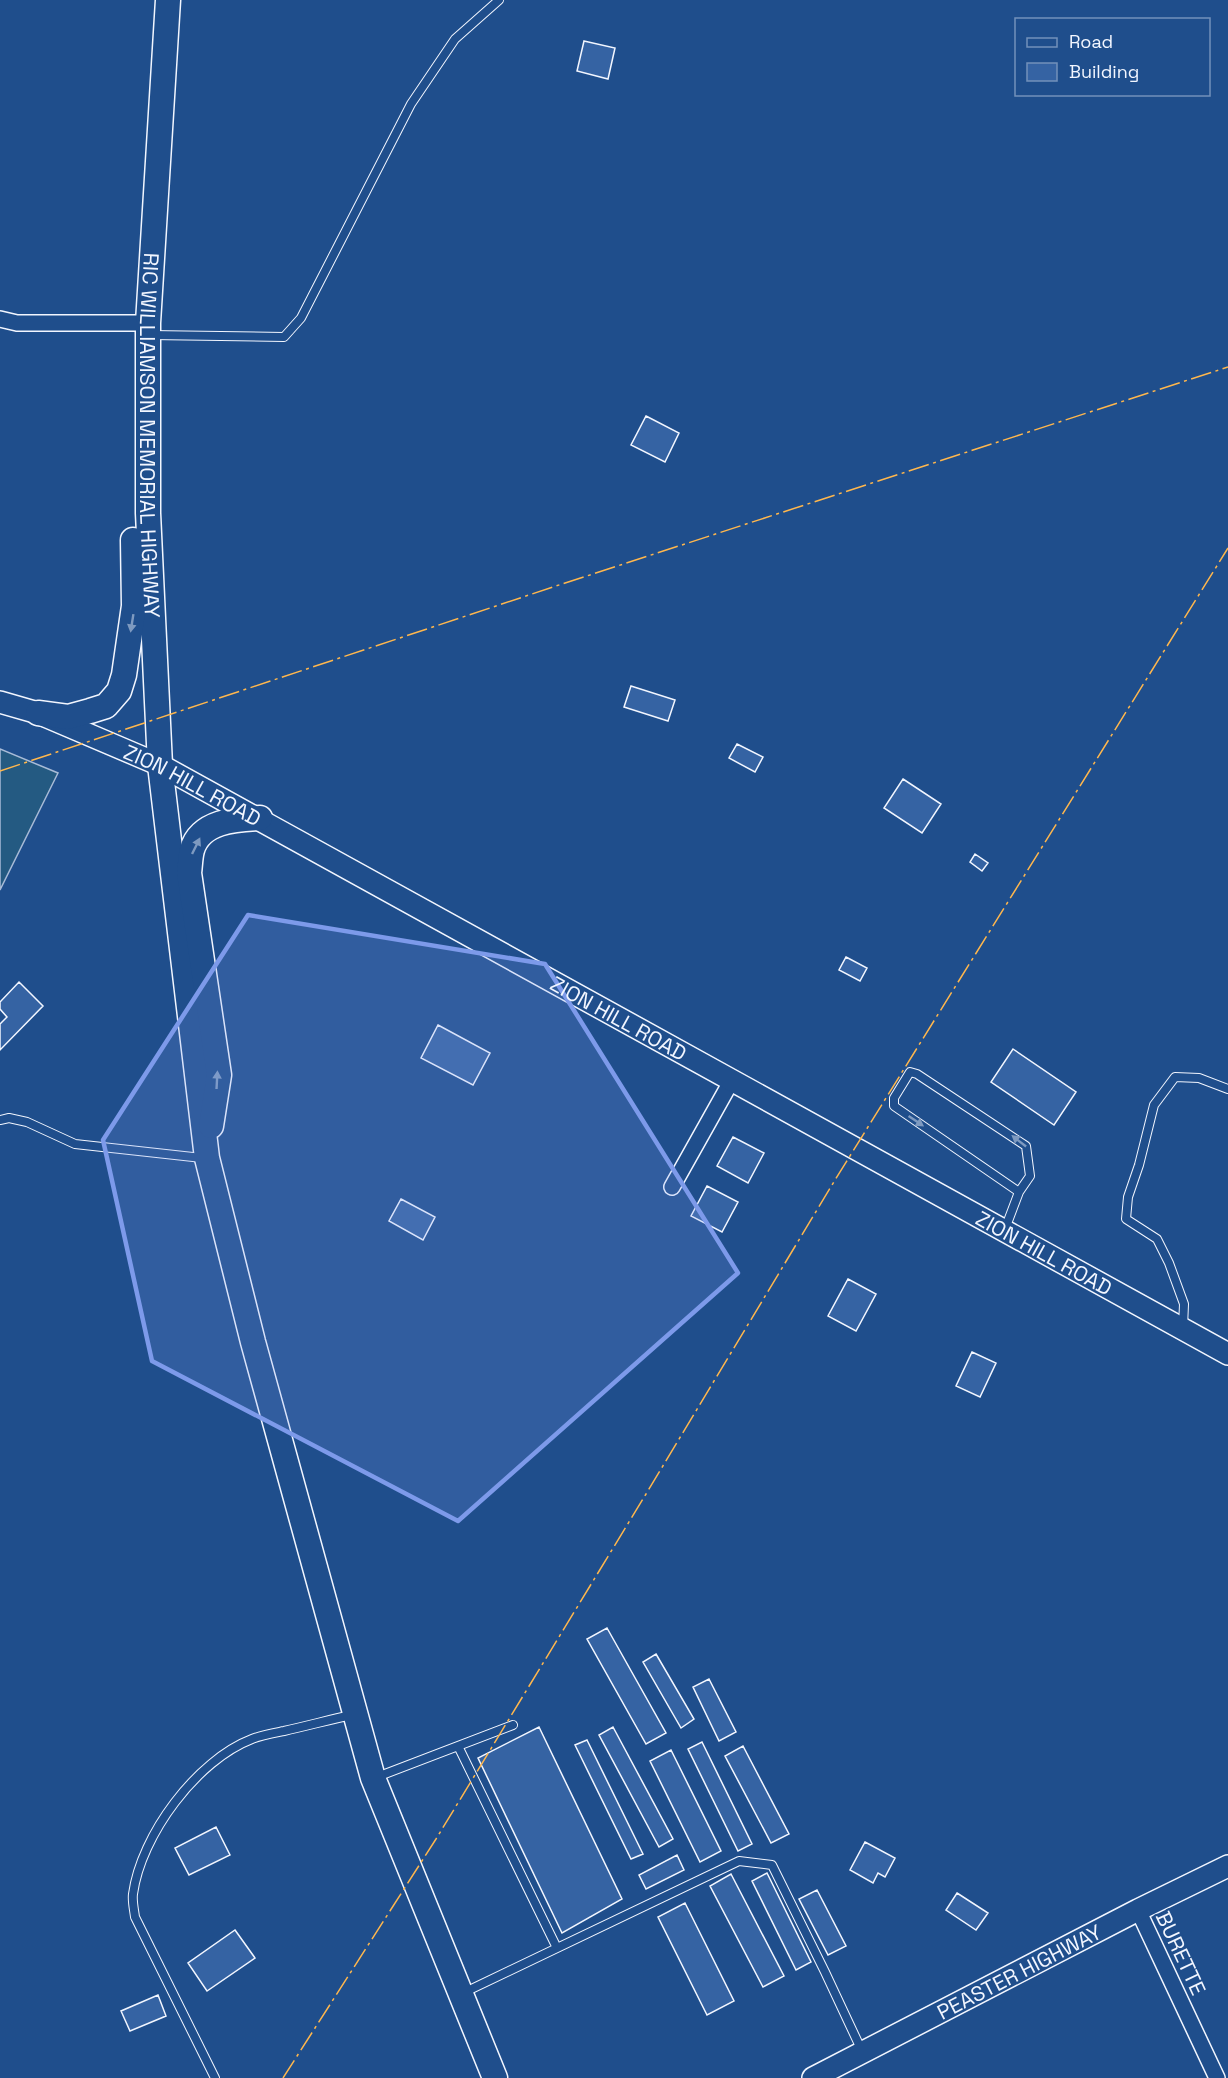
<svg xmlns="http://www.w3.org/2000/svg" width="1228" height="2078" font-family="'Space Grotesk',sans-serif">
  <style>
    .green { fill: #245a82; stroke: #a8bbd7; stroke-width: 1.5 }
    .building { fill: #3563a3; stroke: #f2f6ff; stroke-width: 1.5 }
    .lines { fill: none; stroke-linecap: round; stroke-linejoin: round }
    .lane-casing { stroke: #f2f6ff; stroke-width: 10 }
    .street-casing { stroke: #f2f6ff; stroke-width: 18 }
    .secondary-casing { stroke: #f2f6ff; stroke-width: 24 }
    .primary-casing { stroke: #f2f6ff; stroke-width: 27 }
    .lane { stroke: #1f4e8c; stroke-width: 8 }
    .street { stroke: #1f4e8c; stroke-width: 15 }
    .secondary { stroke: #1f4e8c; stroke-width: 21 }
    .primary { stroke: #1f4e8c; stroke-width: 24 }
    .power { stroke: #ffb74d; stroke-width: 1.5; stroke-dasharray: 21 4.5 3 4.5; stroke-linecap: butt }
    .oneway { fill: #7e9ac0 }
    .marked { fill: #7d9aea; fill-opacity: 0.2; stroke: #7d9aea; stroke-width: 4.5; stroke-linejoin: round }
    .labels { text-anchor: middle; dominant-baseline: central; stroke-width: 4.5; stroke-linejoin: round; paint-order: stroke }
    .street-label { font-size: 21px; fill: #f2f6ff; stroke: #1f4e8c }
  </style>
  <rect width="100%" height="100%" fill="#1f4e8c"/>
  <path class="green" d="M0,749L58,773L0,890Z"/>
  <path class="building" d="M584,41L615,48L608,79L577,71Z
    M646,416L679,433L665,462L631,445Z
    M631,686L675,700L668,721L624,707Z
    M737,744L763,757L755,772L729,758Z
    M903,779L941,804L922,833L884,808Z
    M975,854L988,863L982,871L970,862Z
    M846,957L867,968L860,981L839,970Z
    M19,982L43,1006L0,1050V1024L7,1017L0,1009V1002Z
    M438,1025L490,1053L473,1085L421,1058Z
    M1013,1049L1076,1092L1054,1125L991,1082Z
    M733,1137L764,1153L748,1183L717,1166Z
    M707,1186L738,1202L722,1232L691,1216Z
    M401,1199L435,1217L423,1240L389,1221Z
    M848,1279L876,1294L856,1331L828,1316Z
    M972,1352L996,1363L980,1397L956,1386Z
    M607,1628L666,1733L646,1744L587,1639Z
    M656,1654L694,1719L681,1728L643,1662Z
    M709,1679L736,1732L719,1741L693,1687Z
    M539,1727L622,1899L562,1933L478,1758Z
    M613,1727L673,1839L659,1847L599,1735Z
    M587,1740L643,1854L631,1859L575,1745Z
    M702,1742L752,1844L738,1851L688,1749Z
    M743,1746L789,1834L771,1843L725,1756Z
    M671,1750L721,1851L700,1862L650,1761Z
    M216,1827L230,1855L189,1875L175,1848Z
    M865,1842L895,1858L885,1877L878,1873L873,1883L850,1870Z
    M677,1855L684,1870L646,1889L639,1875Z
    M767,1873L811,1962L796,1970L752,1881Z
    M731,1874L784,1976L763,1987L710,1886Z
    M817,1890L846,1946L828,1955L799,1899Z
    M957,1893L988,1913L976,1930L946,1910Z
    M685,1903L734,2001L707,2015L658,1917Z
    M235,1930L255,1958L207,1991L188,1963Z
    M158,1995L166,2016L130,2031L121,2011Z"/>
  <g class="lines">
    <defs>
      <path id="lane" d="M150,335L284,337L301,318L411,104L455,39L499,0
        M0,1120L9,1118L27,1122L75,1144L202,1158
        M1005,1229L1019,1192L1030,1176L1026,1146L917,1074L910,1072L894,1098V1106L1019,1192
        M1183,1327L1184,1304L1169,1263L1157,1239L1126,1219L1128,1197L1139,1165L1154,1105L1175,1077L1199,1078L1228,1089
        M458,1746L557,1948
        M377,1777L513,1725
        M463,1993L739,1861L772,1865L825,1972L862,2051
        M215,2078L135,1917C134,1909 132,1901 133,1894C141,1835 197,1760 252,1739C262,1735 274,1733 284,1731C306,1726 329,1720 351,1715"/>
      <path id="street" d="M0,319L17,323H148
        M672,1187L732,1080
        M1138,1910L1217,2078"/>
      <g id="secondary">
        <path id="s1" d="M0,702L38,713L160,765L1228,1354"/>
        <path id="s2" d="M813,2078L1138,1910L1228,1866"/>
      </g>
      <g id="primary">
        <path id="s3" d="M168,0L148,323V513L160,765L207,1158L253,1342L373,1778L495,2078"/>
        <path d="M38,713L68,717L90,711L106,706L119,691L124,675L134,606L133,540"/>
        <path d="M211,1126L219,1075L189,873C190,866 190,857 192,850C200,821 236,819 260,818"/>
      </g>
    </defs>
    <use href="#lane" class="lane-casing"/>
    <use href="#street" class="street-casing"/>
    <use href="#secondary" class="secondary-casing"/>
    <use href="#primary" class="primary-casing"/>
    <use href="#lane" class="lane"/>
    <use href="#street" class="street"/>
    <use href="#secondary" class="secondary"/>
    <use href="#primary" class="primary"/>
    <path class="power" d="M0,771L556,586L1228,367
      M283,2078L436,1839L646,1494L835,1180L1228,548"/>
  </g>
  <defs><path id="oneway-solid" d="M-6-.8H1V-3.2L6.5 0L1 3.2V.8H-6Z" transform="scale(1.5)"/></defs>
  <g class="oneway">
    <use href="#oneway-solid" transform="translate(132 623) rotate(99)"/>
    <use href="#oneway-solid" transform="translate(196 846) rotate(-64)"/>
    <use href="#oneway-solid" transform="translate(217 1080) rotate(-87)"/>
    <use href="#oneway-solid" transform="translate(916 1121) rotate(34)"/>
    <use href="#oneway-solid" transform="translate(1019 1141) rotate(-142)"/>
  </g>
  <path class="marked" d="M248,915L545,964L738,1273L458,1521L152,1361L103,1140Z"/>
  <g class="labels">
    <g class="street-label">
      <text stroke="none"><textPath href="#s3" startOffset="436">RIC WILLIAMSON MEMORIAL HIGHWAY</textPath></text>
      <text stroke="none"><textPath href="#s1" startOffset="210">ZION HILL ROAD</textPath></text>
      <text stroke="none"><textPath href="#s1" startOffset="696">ZION HILL ROAD</textPath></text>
      <text stroke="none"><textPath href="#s1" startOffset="1182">ZION HILL ROAD</textPath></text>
      <text transform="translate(1181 1953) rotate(65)">BURETTE</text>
      <text stroke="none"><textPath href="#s2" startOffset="232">PEASTER HIGHWAY</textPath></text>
    </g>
  </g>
  <rect x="1015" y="18" width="195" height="78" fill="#1f4e8c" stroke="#7391ba" stroke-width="1.5"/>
  <rect x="1027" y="38" width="30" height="9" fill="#1f4e8c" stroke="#7391ba" stroke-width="1.5"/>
  <text x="1069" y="48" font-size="18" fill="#f2f6ff">Road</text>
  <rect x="1027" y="63" width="30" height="18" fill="#3563a3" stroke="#7391ba" stroke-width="1.5"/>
  <text x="1069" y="78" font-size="18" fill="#f2f6ff">Building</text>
</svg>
